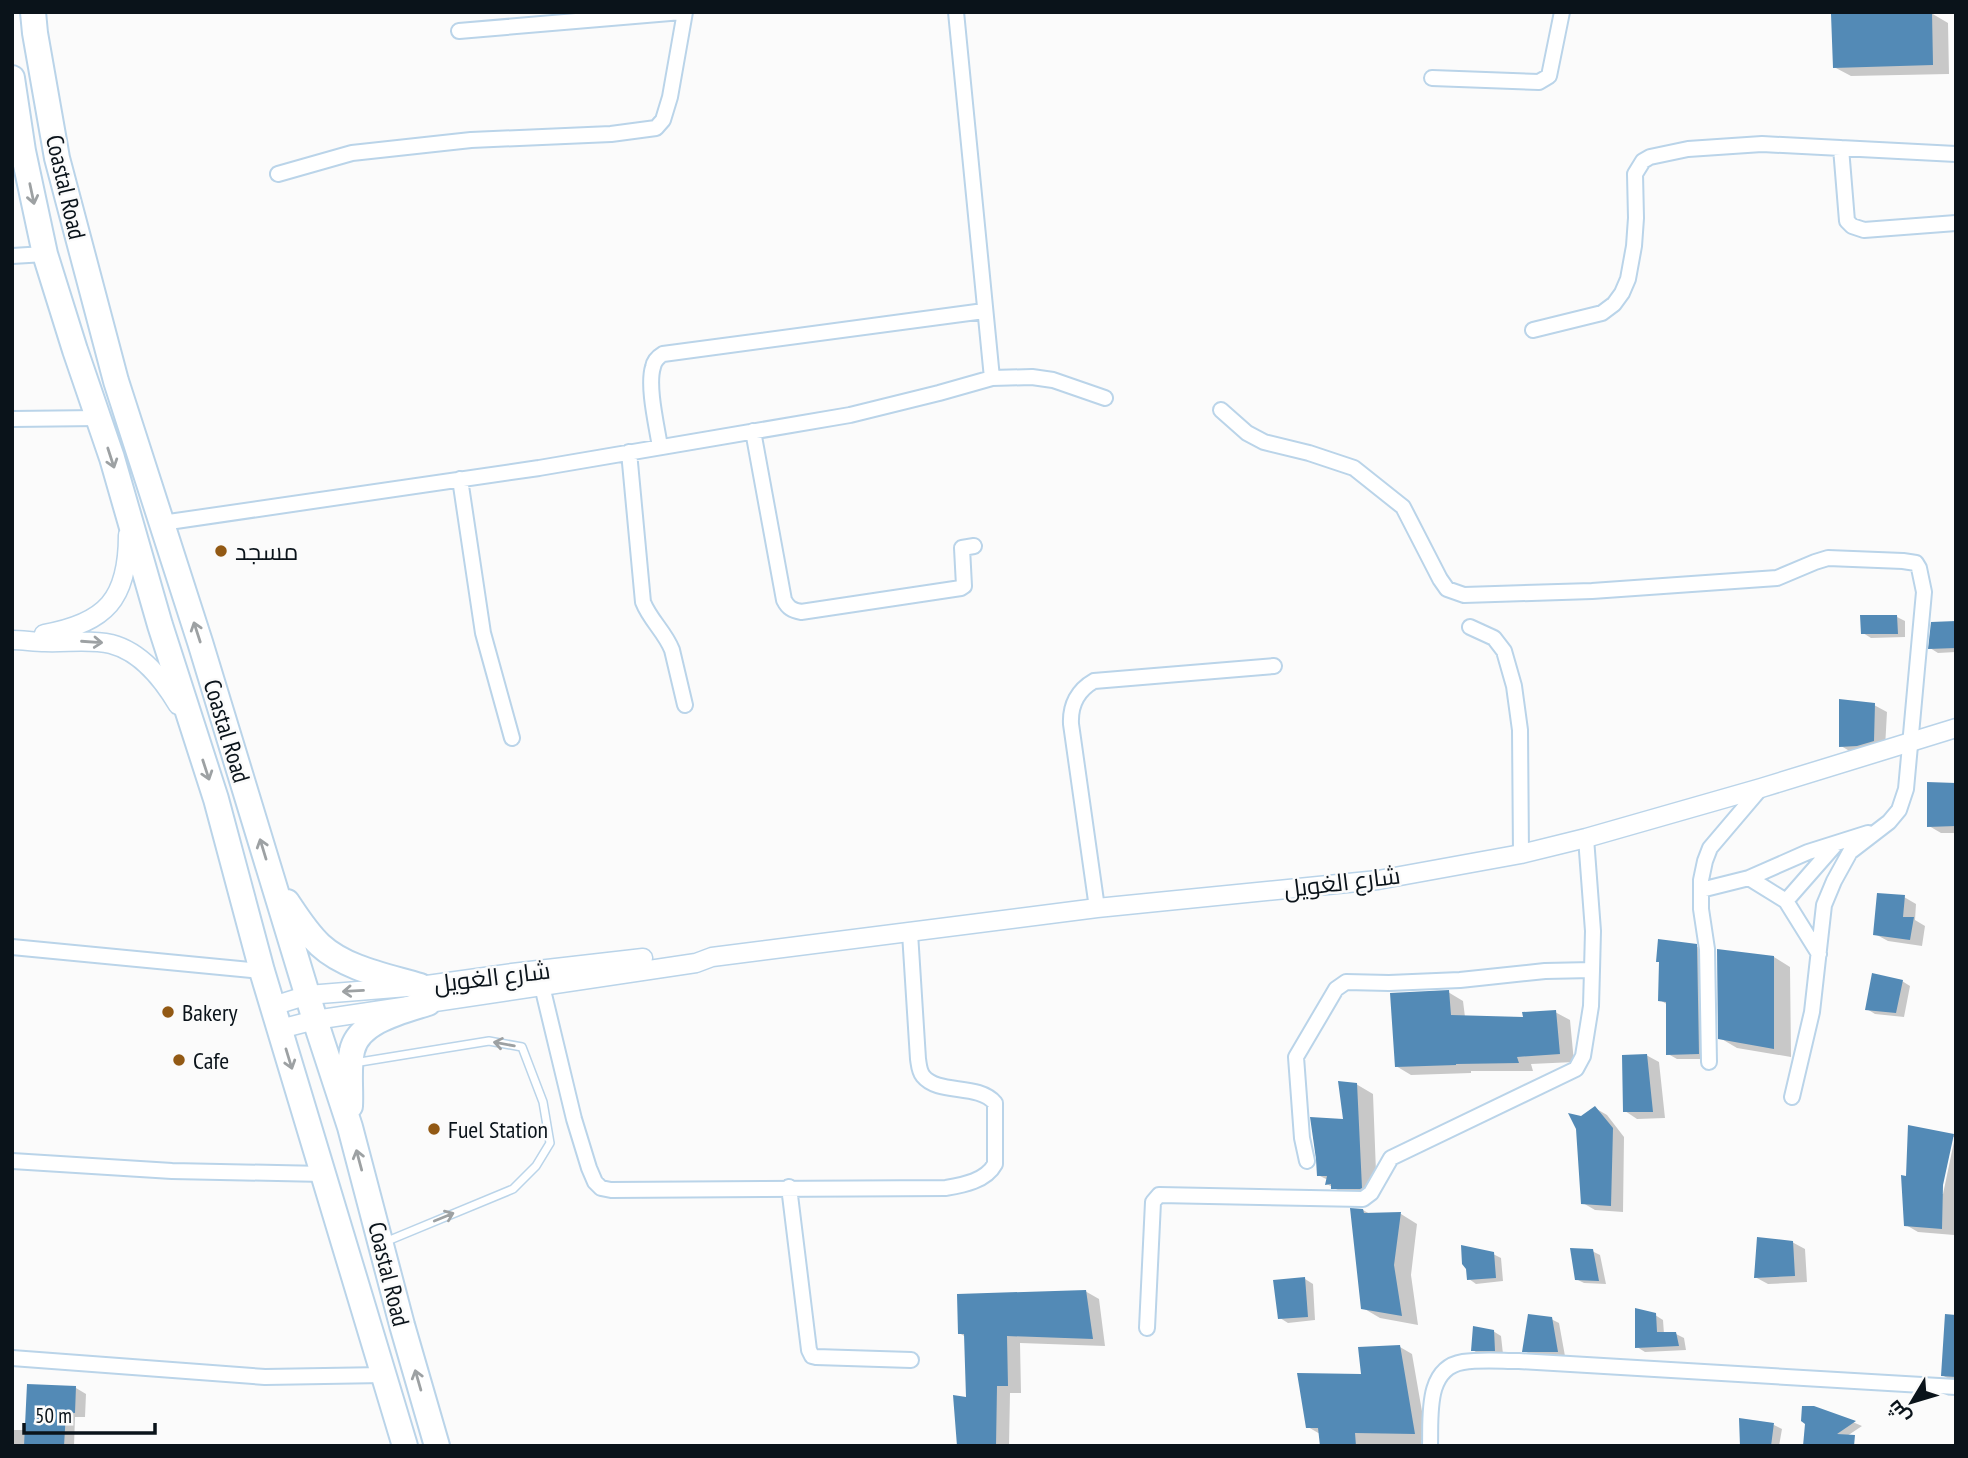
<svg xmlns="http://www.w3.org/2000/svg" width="1968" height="1458" font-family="'PT Sans Narrow',Cairo,sans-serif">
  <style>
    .shadow { fill: #0003; fill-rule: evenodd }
    .building { fill: #538ab6 }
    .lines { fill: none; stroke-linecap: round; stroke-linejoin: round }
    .service-casing { stroke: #bad4e9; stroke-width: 10 }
    .minor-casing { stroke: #bad4e9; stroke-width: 18 }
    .tertiary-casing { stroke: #bad4e9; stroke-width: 21 }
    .trunk-casing { stroke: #bad4e9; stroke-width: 28 }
    .service { stroke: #fff; stroke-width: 7 }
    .minor { stroke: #fff; stroke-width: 14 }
    .tertiary { stroke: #fff; stroke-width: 18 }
    .trunk { stroke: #fff; stroke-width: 24 }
    .oneway { stroke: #9da1a3 }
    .poi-dot { fill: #925914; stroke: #fbfbfb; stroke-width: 2.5 }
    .labels { text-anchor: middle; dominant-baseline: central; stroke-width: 5; stroke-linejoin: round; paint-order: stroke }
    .street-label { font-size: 24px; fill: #0a131a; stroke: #fbfbfb }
    .poi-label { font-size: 24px; fill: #0a131a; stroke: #fbfbfb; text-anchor: start }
  </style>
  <rect width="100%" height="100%" fill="#fbfbfb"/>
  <path class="shadow" d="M1931,13L1948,23L1949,74L1851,76L1834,67Z
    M1897,617L1905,621V637L1871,638L1863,633Z
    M1956,623V652L1938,653L1930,648Z
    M1874,705L1887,712L1885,748L1853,753L1841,746Z
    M1956,785V833H1941L1929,826Z
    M1904,897L1916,904L1915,920L1925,926L1922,946L1888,941L1875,934Z
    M1696,946L1706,951L1708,1059H1677L1668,1054V1005L1660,1000Z
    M1774,957L1790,967L1791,1057L1737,1048L1720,1038Z
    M1902,981L1910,986L1904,1017L1875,1014L1867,1009Z
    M1448,992L1463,1001L1465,1017L1525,1019L1555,1012L1570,1020L1574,1062L1531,1064L1533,1071H1471V1073L1411,1075L1396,1066Z
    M1646,1055L1659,1062L1665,1118L1637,1119L1625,1111Z
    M1356,1084L1373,1094L1377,1198L1350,1197L1327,1184L1328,1180L1318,1175L1345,1121Z
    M1595,1108L1607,1115L1624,1137L1623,1212L1595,1210L1583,1203L1578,1129L1582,1118Z
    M1953,1135L1956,1137L1954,1235L1918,1232L1906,1225L1907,1178ZM1951,1137H1955L1943,1194H1940Z
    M1363,1210L1370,1214H1401L1417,1224L1411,1275L1418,1325L1380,1318L1363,1308Z
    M1792,1242L1805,1249L1807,1282L1768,1284L1755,1277Z
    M1592,1251L1600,1255L1606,1284L1584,1283L1576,1279Z
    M1493,1254L1501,1258L1503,1281L1476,1284L1469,1279Z
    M1305,1279L1313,1284L1315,1320L1288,1323L1280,1318Z
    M1085,1291L1099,1299L1105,1346L1020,1343L1021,1393H1010L1009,1446H959L967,1399L966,1337L959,1333Z
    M1655,1315L1663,1320L1664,1334H1676L1684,1338L1686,1350L1645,1352L1637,1347Z
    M1551,1319L1559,1323L1565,1356L1532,1355L1524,1351Z
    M1493,1331L1501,1336L1503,1354L1480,1355L1473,1350Z
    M1956,1342V1383L1942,1375Z
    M1400,1347L1412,1354L1427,1440H1421V1446H1321L1320,1434L1308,1427L1363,1376Z
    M28,1386L76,1388L86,1394L85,1417H75L74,1446H12V1430H26Z
    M1813,1407L1855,1423L1862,1426L1838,1442Z
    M1774,1425L1782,1429L1779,1446H1741Z"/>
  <path class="building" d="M1932,12L1933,65L1833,68L1831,14Z
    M1860,615H1897L1898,634H1861Z
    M1956,621V648L1928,649L1931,622Z
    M1839,699L1875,703L1874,741L1857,746L1839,747Z
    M1927,782L1956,783V826L1927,827Z
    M1877,893L1905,895L1903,917H1914L1910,940L1873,935Z
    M1658,939L1697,944L1699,1054L1666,1055V1002L1658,1001L1659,962H1656Z
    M1717,949L1774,956V1049L1718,1039Z
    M1872,973L1903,980L1896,1013L1865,1010Z
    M1449,990L1451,1015L1523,1017L1522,1012L1556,1010L1560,1054L1517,1057L1519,1063L1456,1064V1065L1395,1067L1390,993Z
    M1647,1054L1653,1112H1623L1622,1055Z
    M1338,1081L1357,1083L1362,1188L1360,1189H1331V1184L1325,1185L1327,1176H1317L1316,1159L1310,1117L1343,1119Z
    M1595,1106L1613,1128L1611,1206L1581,1204L1576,1129L1568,1113L1581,1116Z
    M1908,1125L1954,1134L1943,1185L1942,1229L1904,1226L1901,1175L1906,1176Z
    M1350,1208L1363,1209L1364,1213L1401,1212L1394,1265L1402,1316L1361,1309Z
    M1757,1237L1793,1241L1795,1276L1754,1278Z
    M1461,1245L1494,1252L1496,1278L1467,1280L1466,1269L1462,1264Z
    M1570,1248L1593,1249L1599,1281L1575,1280Z
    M1305,1277L1308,1317L1278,1319L1273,1280Z
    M1086,1290L1093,1339L1007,1336L1008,1386H997L996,1446H957L953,1395L966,1397L964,1334H958L957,1294Z
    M1635,1308L1656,1313L1657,1332H1676L1679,1346L1635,1348Z
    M1528,1314L1552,1317L1558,1352H1522Z
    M1945,1314L1956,1315V1377L1941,1376Z
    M1473,1326L1494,1330L1495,1351H1471Z
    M1400,1345L1415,1434L1355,1433L1356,1446H1320L1318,1428H1306L1297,1373L1361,1374L1358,1347Z
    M27,1384L76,1386L75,1413L66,1412L64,1446H24Z
    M1802,1406H1814L1856,1421L1837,1434L1855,1435L1854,1446H1803L1805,1424L1801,1421Z
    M1739,1418L1774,1423L1771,1446H1740Z"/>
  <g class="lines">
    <defs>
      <path id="service" d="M354,1063L489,1041L522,1047L543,1102L550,1143L536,1166L513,1189L385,1242"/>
      <path id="minor" d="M459,31L682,12
        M1432,78L1539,82L1549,76L1562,12
        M1841,148L1847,221L1852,226L1864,230L1956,223
        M278,174L352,153L471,140L611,134L656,128L663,120L670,97L685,12
        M12,256L45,254
        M1533,330L1602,313L1614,304L1622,293L1628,279L1634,246L1636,218L1635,174L1643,161L1650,157L1688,149L1762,144L1956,154
        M992,378L1032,377L1053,380L1105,398
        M1221,410L1247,433L1264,442L1309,453L1354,468L1403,507L1440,579L1447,589L1464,595L1592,591L1777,578L1815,562L1828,558L1903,561L1916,563L1919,568L1924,592L1906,789L1899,810L1889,822L1850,852L1834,881L1824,905L1812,1012L1792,1097
        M12,419L98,418
        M753,431L784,600C788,608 792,610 801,612L961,588L964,586L962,548L974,546
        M660,447C657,427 647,386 653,367C654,361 658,357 663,354L984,311
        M629,452L643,602C650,620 665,632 672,650L685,705
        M460,479L483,633L512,738
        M162,523L539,468L850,415L939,393L992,378L956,12
        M1470,627L1494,638L1504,651L1514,686L1520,730L1521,854
        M1749,878L1786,901L1819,954
        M1701,890L1749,878L1808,852L1868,833
        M1786,901L1836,844
        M1097,908L1071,724C1070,705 1078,690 1094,681L1274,666
        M12,947L262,971
        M542,986L574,1119L589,1168L595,1182L601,1188L611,1190L946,1188C963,1185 986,1181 995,1164V1103C978,1083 938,1095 923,1076C919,1071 919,1065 918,1059L910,933
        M1709,1062L1707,949L1701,909V880L1705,861L1710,848L1761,788
        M12,1161L172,1171L324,1174
        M1307,1161L1302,1138L1296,1057L1336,989L1346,982L1389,983L1460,980L1545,971L1592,970
        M789,1187L809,1350L812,1356L816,1357L911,1360
        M1147,1328L1153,1202L1159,1195L1363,1199L1371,1193L1391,1158L1576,1069L1583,1056L1591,1006L1592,970L1593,931L1586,838
        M12,1358L265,1377L384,1375
        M1430,1446C1431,1417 1425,1368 1463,1362C1481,1359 1501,1361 1519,1361L1956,1387"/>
      <path id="tertiary" d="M44,634C106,623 128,599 128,535
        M12,640C23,640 34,642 45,642C67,643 89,639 111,644C142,652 163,680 178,705
        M273,1006L308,995L420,986L512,973L643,958
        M280,1029L315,1020L696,963L712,957L1097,908L1378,880L1521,854L1586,838L1761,788L1956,728"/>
      <path id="trunk" d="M33,12L35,33L57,158L116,381L200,642L315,1020L350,1127L402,1325L437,1446
        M12,78L23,151L45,254L75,350L112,458L160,625L216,799L262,971L405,1446
        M287,902C297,917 307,933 320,945C346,969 387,976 420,986
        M350,1106C351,1088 348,1068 352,1051C358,1021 403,1011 428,1003"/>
    </defs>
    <use href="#service" class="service-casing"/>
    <use href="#minor" class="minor-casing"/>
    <use href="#tertiary" class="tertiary-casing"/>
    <use href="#trunk" class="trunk-casing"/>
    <use href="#service" class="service"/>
    <use href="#minor" class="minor"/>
    <use href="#tertiary" class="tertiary"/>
    <use href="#trunk" class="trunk"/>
  </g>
  <defs><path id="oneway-shaft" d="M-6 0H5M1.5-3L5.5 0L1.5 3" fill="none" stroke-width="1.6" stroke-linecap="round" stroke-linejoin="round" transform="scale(1.75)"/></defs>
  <g class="oneway">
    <use href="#oneway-shaft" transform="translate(32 194) rotate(78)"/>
    <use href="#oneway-shaft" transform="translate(111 458) rotate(72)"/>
    <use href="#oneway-shaft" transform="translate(197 632) rotate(-108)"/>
    <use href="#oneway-shaft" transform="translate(92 642) rotate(4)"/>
    <use href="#oneway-shaft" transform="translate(206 770) rotate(72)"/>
    <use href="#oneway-shaft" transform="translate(263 849) rotate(-107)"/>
    <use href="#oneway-shaft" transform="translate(353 991) rotate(177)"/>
    <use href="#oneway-shaft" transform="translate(504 1044) rotate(-170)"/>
    <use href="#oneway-shaft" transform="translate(289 1059) rotate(73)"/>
    <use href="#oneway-shaft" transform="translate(359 1160) rotate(-105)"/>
    <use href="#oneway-shaft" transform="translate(444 1217) rotate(-22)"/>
    <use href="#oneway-shaft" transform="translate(418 1380) rotate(-106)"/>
  </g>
  <g class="poi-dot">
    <circle cx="221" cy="551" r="7"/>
    <circle cx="168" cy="1012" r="7"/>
    <circle cx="179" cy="1060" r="7"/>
    <circle cx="434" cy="1129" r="7"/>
  </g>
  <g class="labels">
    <g class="street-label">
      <text transform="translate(66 187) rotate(77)">Coastal Road</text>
      <text transform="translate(227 731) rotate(73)">Coastal Road</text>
      <text transform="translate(1342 882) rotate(-7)">شارع الغويل</text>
      <text transform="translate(492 977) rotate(-7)">شارع الغويل</text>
      <text transform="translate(389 1274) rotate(76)">Coastal Road</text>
    </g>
    <g class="poi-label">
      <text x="235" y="551">مسجد</text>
      <text x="182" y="1012">Bakery</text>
      <text x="193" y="1060">Cafe</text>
      <text x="448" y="1129">Fuel Station</text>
    </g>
  </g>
  <rect width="1968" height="1458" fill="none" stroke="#0a131a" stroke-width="28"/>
  <g transform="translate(1912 1402) rotate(232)" stroke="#fbfbfb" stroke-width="5" paint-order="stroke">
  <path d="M0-5L12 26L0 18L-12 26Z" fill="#0a131a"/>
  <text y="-10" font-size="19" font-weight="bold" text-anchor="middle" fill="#0a131a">ش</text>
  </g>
  <path d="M24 1423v10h131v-10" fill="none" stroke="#0a131a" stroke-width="3.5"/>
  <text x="35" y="1423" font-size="21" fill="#0a131a" stroke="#fbfbfb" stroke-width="5" paint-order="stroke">50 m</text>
</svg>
